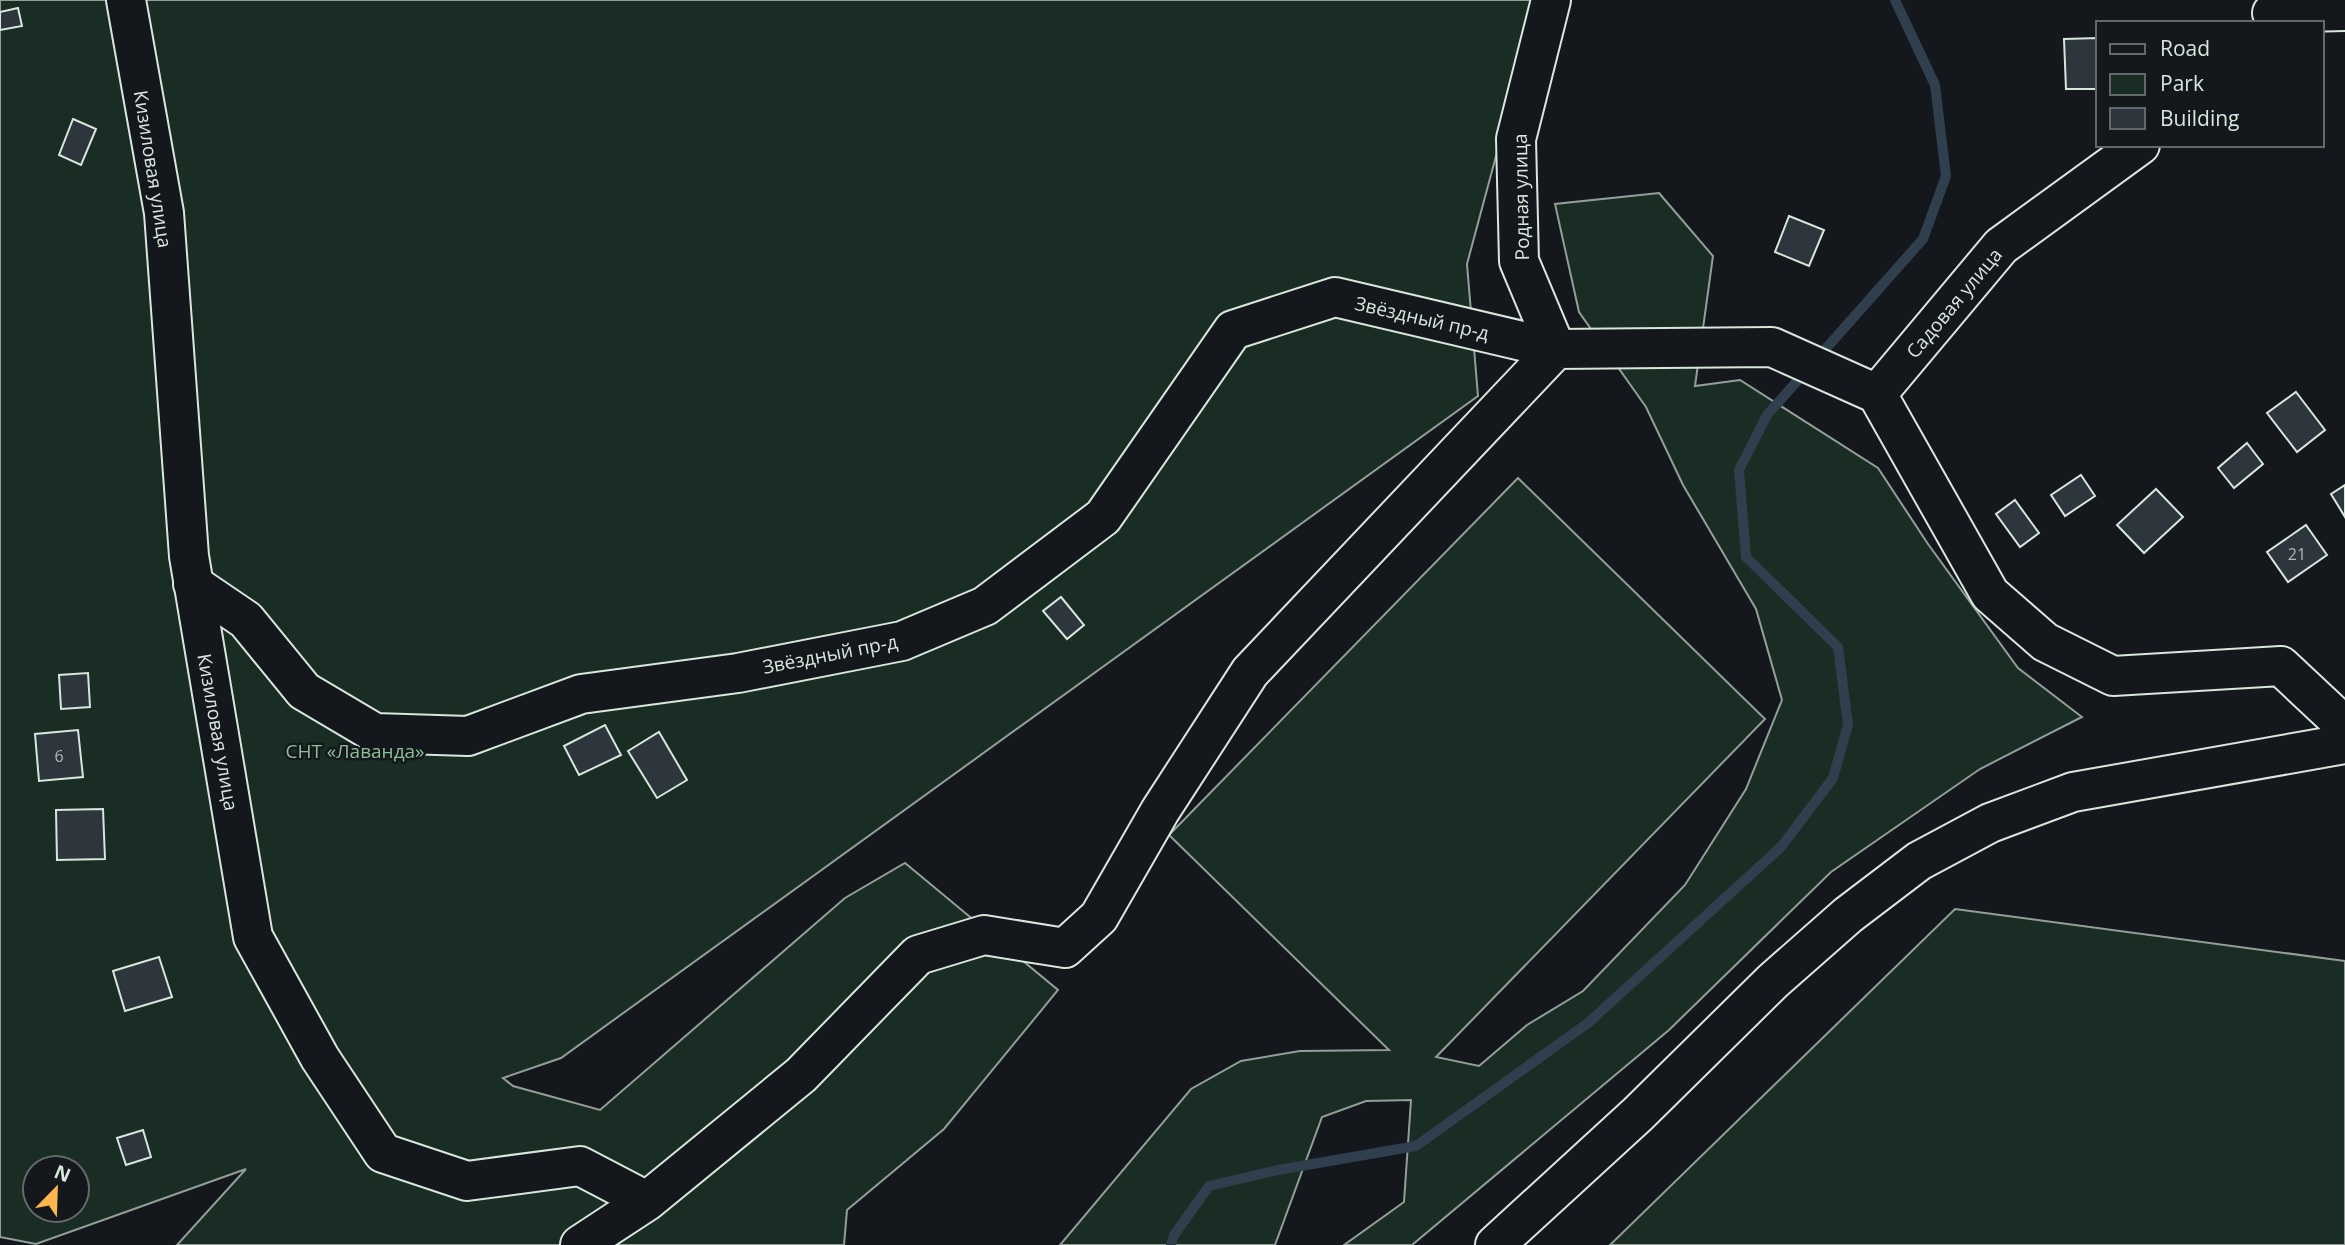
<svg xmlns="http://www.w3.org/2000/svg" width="2345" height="1245" font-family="'Open Sans',sans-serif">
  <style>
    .green { fill: #1a2d24; stroke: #939e99; stroke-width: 2; fill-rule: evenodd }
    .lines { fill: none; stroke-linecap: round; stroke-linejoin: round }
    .stream { stroke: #2f3f4d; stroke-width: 10 }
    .building { fill: #2c363c; stroke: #d8e6dc; stroke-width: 2 }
    .minor-casing { stroke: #d8e6dc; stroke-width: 42 }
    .major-casing { stroke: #d8e6dc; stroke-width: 42 }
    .minor { stroke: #14181c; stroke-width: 38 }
    .major { stroke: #14181c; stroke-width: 38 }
    .labels { text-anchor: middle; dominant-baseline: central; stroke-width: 5; stroke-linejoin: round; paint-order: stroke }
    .number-label { font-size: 16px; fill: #adbab4 }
    .street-label { font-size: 19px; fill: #d8e6dc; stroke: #14181c }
    .park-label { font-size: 19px; fill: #8ac095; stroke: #14181c }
  </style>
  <rect width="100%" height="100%" fill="#14181c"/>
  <path class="green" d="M0,0H1538L1467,264L1478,396L561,1058L503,1078L513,1086L600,1110L845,898L905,863L1058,990L944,1129L847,1210L844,1245H177L246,1169L36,1244L0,1237ZM35,1168H77V1210H35Z
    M1659,193L1713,256L1695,386L1740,380L1878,468L1928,544L2018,668L2082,717L1980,769L1831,872L1669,1030L1412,1245H1344L1404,1202L1411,1100L1366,1101L1322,1117L1275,1245H1060L1191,1089L1241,1061L1300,1051L1389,1050L1169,835L1518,478L1765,719L1436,1057L1479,1066L1527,1025L1583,991L1685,885L1746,789L1782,700L1756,609L1683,485L1646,407L1579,312L1555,204Z
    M1955,909L2345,961V1245H1610Z"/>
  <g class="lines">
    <path class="stream" d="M1171,1245L1174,1235L1209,1186L1278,1170L1416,1146L1588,1023L1781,847L1833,778L1848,725L1838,647L1746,557L1739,470L1767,415L1923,239L1946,176L1935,85L1895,0"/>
  </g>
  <path class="building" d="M18,8L22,26L0,30V12Z
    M2098,38V89H2066L2064,39Z
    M73,119L96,129L81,165L59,155Z
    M1789,216L1824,230L1809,266L1775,252Z
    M2296,392L2325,430L2297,452L2267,413Z
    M2247,443L2263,464L2234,488L2218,468Z
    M2081,475L2095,496L2065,516L2051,495Z
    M2345,485V517L2331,494Z
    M2156,489L2183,517L2144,553L2117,525Z
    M2015,500L2039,533L2020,547L1996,514Z
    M2306,525L2327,555L2288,582L2267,552Z
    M1061,597L1084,625L1067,639L1043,611Z
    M88,673L90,707L61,709L59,675Z
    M605,725L621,755L579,775L564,746Z
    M78,730L83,777L39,781L35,734Z
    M659,732L687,780L657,798L628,751Z
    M103,809L105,859L57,860L56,810Z
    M159,957L172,997L125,1011L113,971Z
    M143,1130L151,1157L126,1165L117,1138Z"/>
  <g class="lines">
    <defs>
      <path id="minor" d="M126,0L164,213L189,556L253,937L320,1058L383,1153L467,1181L580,1166L647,1201
        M1551,0L1516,139L1519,261L1556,349
        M2272,13L2345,11
        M1877,394L2001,246L2140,145
        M193,584L246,620L304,691L375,733L468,736L581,694L738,673L902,641L985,606L1103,517L1233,330L1335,297L1556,349L1772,347L1877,394L1990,594L2045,642L2113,676L2281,666L2345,726
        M580,1245L647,1201L801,1075L918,955L984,935L1065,948L1099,917L1160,811L1250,672L1556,349"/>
      <path id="major" d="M1495,1245L1638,1114L1773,981L1848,915L1919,861L1990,823L2073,792L2345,744"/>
    </defs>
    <use href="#minor" class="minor-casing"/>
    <use href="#major" class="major-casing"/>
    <use href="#minor" class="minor"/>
    <use href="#major" class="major"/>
  </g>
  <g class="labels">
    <g class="number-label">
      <text x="2297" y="554">21</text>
      <text x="59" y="756">6</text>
    </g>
    <g class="street-label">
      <text transform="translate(153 169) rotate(81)">Кизиловая улица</text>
      <text transform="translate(1521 197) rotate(-91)">Родная улица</text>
      <text transform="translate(1954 303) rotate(-50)">Садовая улица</text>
      <text transform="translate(1422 318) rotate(13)">Звёздный пр-д</text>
      <text transform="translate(830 654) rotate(-11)">Звёздный пр-д</text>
      <text transform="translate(218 732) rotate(80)">Кизиловая улица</text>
    </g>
    <g class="park-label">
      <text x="355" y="751">СНТ «Лаванда»</text>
    </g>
  </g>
  <rect x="2096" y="21" width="228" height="126" fill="#14181c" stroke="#626a69" stroke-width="2"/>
  <rect x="2110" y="44" width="35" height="10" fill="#14181c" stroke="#626a69" stroke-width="2"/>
  <text x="2160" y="56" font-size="21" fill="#d8e6dc">Road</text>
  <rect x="2110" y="74" width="35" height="21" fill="#1a2d24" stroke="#626a69" stroke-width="2"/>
  <text x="2160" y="91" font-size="21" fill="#d8e6dc">Park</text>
  <rect x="2110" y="108" width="35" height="21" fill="#2c363c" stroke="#626a69" stroke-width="2"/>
  <text x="2160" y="126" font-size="21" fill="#d8e6dc">Building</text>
  <g transform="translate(56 1189) rotate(23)"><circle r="33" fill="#14181c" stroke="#626a69" stroke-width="2"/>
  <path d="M0-5L12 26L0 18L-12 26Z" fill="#ffb74d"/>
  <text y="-10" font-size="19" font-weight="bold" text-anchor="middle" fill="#d8e6dc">N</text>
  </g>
</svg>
